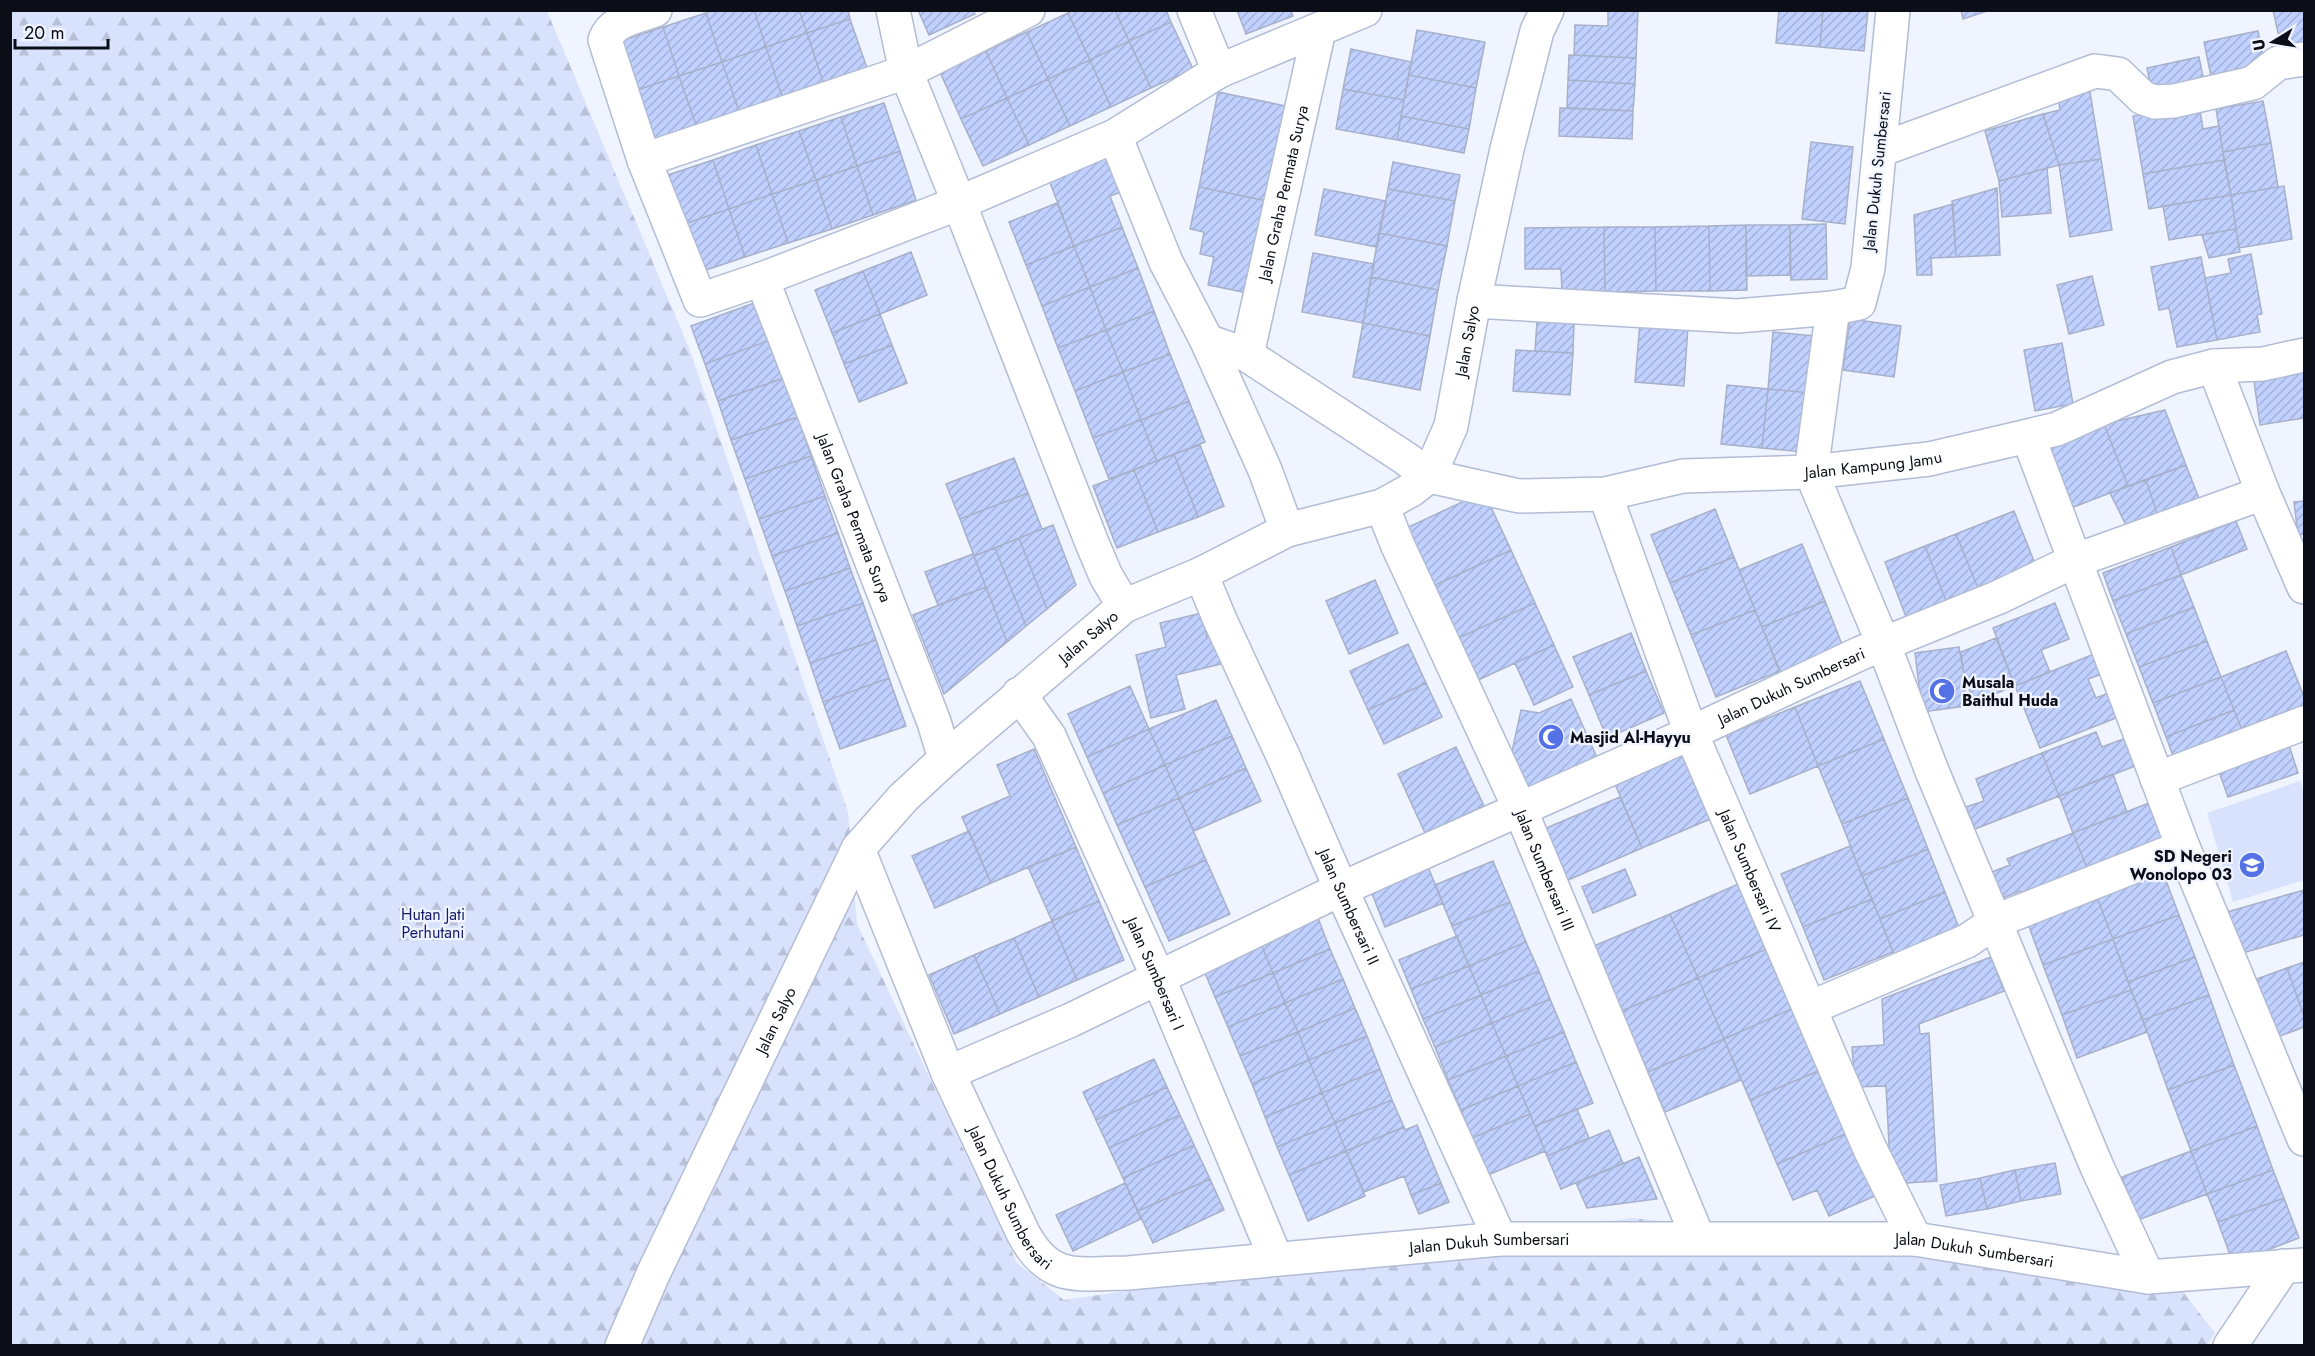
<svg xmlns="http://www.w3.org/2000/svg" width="2315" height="1356" font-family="Jost,sans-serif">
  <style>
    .green { fill: #d8e2fd }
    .forest { fill: url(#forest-firs) }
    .building { fill: url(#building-hatch); stroke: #a7b0c9; stroke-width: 1.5 }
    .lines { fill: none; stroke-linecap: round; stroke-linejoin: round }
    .street-casing { stroke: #b2bcd5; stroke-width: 36 }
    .secondary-casing { stroke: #b2bcd5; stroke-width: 36 }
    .street { stroke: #fff; stroke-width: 33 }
    .secondary { stroke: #fff; stroke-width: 33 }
    .labels { text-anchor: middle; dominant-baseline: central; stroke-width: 4.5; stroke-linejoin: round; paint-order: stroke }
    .street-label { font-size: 16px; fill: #0b0e17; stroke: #f0f4ff }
    .poi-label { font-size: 16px; font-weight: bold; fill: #0b0e17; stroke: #f0f4ff; text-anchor: start }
    .park-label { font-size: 16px; fill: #121a6d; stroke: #f0f4ff }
  </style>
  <defs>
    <pattern id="forest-firs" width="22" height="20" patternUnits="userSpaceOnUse" patternTransform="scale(1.5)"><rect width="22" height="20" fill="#d8e2fd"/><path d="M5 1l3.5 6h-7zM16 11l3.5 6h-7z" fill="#b8c1d8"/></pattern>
    <pattern id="building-hatch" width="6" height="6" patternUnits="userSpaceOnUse" patternTransform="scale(1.5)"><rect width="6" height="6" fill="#c0d0ff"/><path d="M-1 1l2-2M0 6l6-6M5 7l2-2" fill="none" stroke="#a4b1da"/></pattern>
  </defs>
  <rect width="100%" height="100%" fill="#f0f4ff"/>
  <path class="green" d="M2300,781L2304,794V880L2233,902L2207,813Z"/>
  <path class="forest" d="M10,11H547L689,348L848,812L857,924L1017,1263L1064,1300L1632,1218L2166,1270L2215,1333L2206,1346L11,1345Z"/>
  <path class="building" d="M713,10H754L766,47L722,62L706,13Z
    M754,10H799L807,33L766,47Z
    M799,10H848L850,19L807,33Z
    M918,10H973L975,14L929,35Z
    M1074,10H1115L1129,41L1090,60L1068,13Z
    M1115,10H1166L1171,22L1129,41Z
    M1237,10H1291L1293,16L1246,34Z
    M1608,10H1638L1636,58L1574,55L1575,25L1608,26Z
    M1779,10H1823L1820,47L1776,43Z
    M1823,10H1868L1864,51L1820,47Z
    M1961,10H1990L1963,19Z
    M2273,10H2304V50L2283,55Z
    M706,13L722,62L679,76L663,27Z
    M1068,13L1090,60L1048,79L1027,32Z
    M850,19L867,68L823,82L807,33Z
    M1171,22L1193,69L1151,88L1129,41Z
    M663,27L679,76L631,92L615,43Z
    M1417,30L1485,42L1476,88L1409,75Z
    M2258,31L2266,70L2212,81L2204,42Z
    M1027,32L1048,79L1007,98L986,51Z
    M807,33L823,82L782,96L766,47Z
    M1129,41L1151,88L1111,107L1090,60Z
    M766,47L782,96L739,111L722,62Z
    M1351,49L1411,62L1404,100L1343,89Z
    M986,51L1007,98L961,119L940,72Z
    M1569,55L1636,58L1635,84L1568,80Z
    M2199,57L2205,87L2153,97L2147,68Z
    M1090,60L1111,107L1070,126L1048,79Z
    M722,62L739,111L696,125L679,76Z
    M1409,75L1476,88L1469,129L1401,116Z
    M679,76L696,125L648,141L631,92Z
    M1048,79L1070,126L1029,145L1007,98Z
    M1568,80L1635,84L1633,111L1567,108Z
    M1343,89L1404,100L1397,140L1336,129Z
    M1218,92L1286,106L1267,201L1199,187Z
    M2090,92L2101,159L2059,165L2043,114L2060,110L2058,97Z
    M1007,98L1029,145L983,166L961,119Z
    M2263,101L2271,143L2223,152L2216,109Z
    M884,103L900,151L857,166L841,117Z
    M2199,104L2203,129L2219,126L2224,160L2143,174L2133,116Z
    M1560,108L1633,111L1632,139L1559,136Z
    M2043,114L2059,165L1999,181L1985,131Z
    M1401,116L1469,129L1464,153L1397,140Z
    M841,117L857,166L816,180L799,131Z
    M799,131L816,180L772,194L756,145Z
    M1811,142L1853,147L1845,224L1802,219Z
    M2271,143L2278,187L2231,195L2223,152Z
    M756,145L772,194L729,209L713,160Z
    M900,151L916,200L873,215L857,166Z
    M1110,156L1124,191L1110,196L1122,227L1074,246L1049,180Z
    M2101,159L2112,230L2070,237L2059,165Z
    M713,160L729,209L681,225L665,176Z
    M2224,160L2231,195L2149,209L2143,174Z
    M1393,162L1460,175L1455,201L1388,189Z
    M857,166L873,215L832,229L816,180Z
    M2047,168L2051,213L2002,217L1999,181Z
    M816,180L832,229L788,243L772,194Z
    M2284,186L2292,239L2239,248L2231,195Z
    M1199,187L1267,201L1248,293L1208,285L1214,257L1200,254L1204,232L1190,229Z
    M1997,188L2000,255L1956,257L1952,201Z
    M1324,189L1386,201L1377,247L1315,235Z
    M1388,189L1455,201L1447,246L1379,233Z
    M772,194L788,243L745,257L729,209Z
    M2231,195L2236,229L2169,240L2163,206Z
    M1057,203L1074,246L1026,265L1009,222Z
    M1953,204L1956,257L1931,258L1932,275H1917L1914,215Z
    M729,209L745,257L697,273L681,225Z
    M1826,224L1827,279L1791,280L1790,225Z
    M1746,225L1747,290L1710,291L1709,226Z
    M1746,225H1790V275L1746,276Z
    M1709,226L1710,291H1656L1655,227Z
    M1122,227L1138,268L1090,287L1074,246Z
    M1604,227L1605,292L1562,293L1561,269H1525V228Z
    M1604,227H1655L1656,291L1605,292Z
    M2236,229L2240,252L2209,258L2202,235Z
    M1379,233L1447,246L1438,290L1371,277Z
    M1074,246L1090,287L1042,306L1026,265Z
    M911,252L927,295L880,314L863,271Z
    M1313,253L1374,264L1363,323L1302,312Z
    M2251,254L2262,314L2257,315L2260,332L2217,340L2205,278L2231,273L2228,259Z
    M2201,257L2217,340L2177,347L2169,308L2159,310L2151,267Z
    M1138,268L1154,311L1106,330L1090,287Z
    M863,271L880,314L832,333L815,290Z
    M2092,276L2104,325L2069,334L2057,285Z
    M1371,277L1438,290L1430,336L1363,323Z
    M1090,287L1106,330L1058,348L1042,306Z
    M757,302L770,340L705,364L691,326Z
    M1154,311L1170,354L1123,372L1106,330Z
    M880,314L892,345L844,364L832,333Z
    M1850,319L1901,326L1894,377L1843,370Z
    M1537,321L1574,323L1573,353L1535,351Z
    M1640,322L1688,326L1684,386L1635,382Z
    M1363,323L1430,336L1420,390L1353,377Z
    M1106,330L1123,372L1075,391L1058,348Z
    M1773,332L1815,336L1810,393L1768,389Z
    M770,340L784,378L718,401L705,364Z
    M2062,343L2073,404L2035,411L2024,350Z
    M892,345L907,383L859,402L844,364Z
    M1516,350L1573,353L1570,395L1513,391Z
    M1170,354L1189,401L1141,420L1123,372Z
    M2304,367V418L2260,425L2253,374Z
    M1123,372L1141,420L1093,438L1075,391Z
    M784,378L798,417L731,440L718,401Z
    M1727,385L1768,389L1762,448L1721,444Z
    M1768,389L1810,393L1804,452L1762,448Z
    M1189,401L1205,442L1157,461L1141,420Z
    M2165,410L2186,465L2128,486L2104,424Z
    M798,417L811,456L745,479L731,440Z
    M1141,420L1157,461L1109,479L1093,438Z
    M2104,424L2128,486L2071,508L2047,446Z
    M1200,445L1224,506L1198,517L1174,454Z
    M1174,454L1198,517L1158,532L1134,470Z
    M811,456L825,496L759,519L745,479Z
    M1014,458L1028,493L960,519L946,484Z
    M2186,465L2202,506L2159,519L2146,480Z
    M1134,470L1158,532L1117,548L1093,486Z
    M2146,480L2159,519L2129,531L2110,493Z
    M1484,492L1511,550L1431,587L1404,529Z
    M1028,493L1042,529L974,556L960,519Z
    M825,496L838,533L772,556L759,519Z
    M2304,501V534L2298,535L2294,502Z
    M1715,509L1734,557L1670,583L1651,535Z
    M2014,511L2038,571L1980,593L1956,534Z
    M2236,521L2247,549L2181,575L2171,547Z
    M1053,525L1076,585L1047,609L1019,538Z
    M838,533L850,568L785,591L772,556Z
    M1956,534L1980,593L1948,606L1925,546Z
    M1019,538L1047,609L1026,626L995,548Z
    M1802,544L1825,601L1762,627L1739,570Z
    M1925,546L1948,606L1908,622L1885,562Z
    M2171,547L2181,575L2113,601L2103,573Z
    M995,548L1026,626L1007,642L974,556Z
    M1511,550L1535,603L1454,640L1431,587Z
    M973,554L986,587L938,605L925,572Z
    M1734,557L1755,610L1691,635L1670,583Z
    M850,568L863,603L797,626L785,591Z
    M2181,575L2194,607L2126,634L2113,601Z
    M1375,580L1398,633L1349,654L1326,601Z
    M986,587L1007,642L944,694L913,615Z
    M1825,601L1847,657L1784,683L1762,627Z
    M863,603L876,640L810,663L797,626Z
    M1535,603L1554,645L1474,682L1454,640Z
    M2055,603L2069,639L2041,650L2050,672L2015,686L1993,628Z
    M2194,607L2207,641L2139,667L2126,634Z
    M1755,610L1780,671L1716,697L1691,635Z
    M1202,613L1207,637L1213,635L1221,664L1176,675L1185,709L1151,718L1136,655L1166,647L1160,623Z
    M1631,633L1646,671L1589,695L1573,657Z
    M1996,638L2015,686L1974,702L1964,676L1961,652Z
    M876,640L889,678L823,702L810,663Z
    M2207,641L2221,677L2153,703L2139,667Z
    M1408,644L1426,683L1368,710L1350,671Z
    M1554,645L1573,687L1534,705L1515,663Z
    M1959,647L1964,676L1966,706L1922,712L1915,653Z
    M2286,651L2304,697V720L2247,743L2221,677Z
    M2099,652L2107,672L2088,679L2096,698L2116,690L2126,714L2040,748L2015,686Z
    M1646,671L1664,713L1607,738L1589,695Z
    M2221,677L2234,710L2166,737L2153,703Z
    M889,678L906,726L840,749L823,702Z
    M1860,681L1884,739L1818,766L1795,707Z
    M1426,683L1442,717L1384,744L1368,710Z
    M1130,686L1149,729L1087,757L1068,714Z
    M1571,699L1598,760L1524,792L1508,770L1521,710L1539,713Z
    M1216,700L1232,736L1165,765L1149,729Z
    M1795,707L1818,766L1750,794L1726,735Z
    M2234,710L2247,743L2178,769L2166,737Z
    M1149,729L1165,765L1103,793L1087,757Z
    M2096,732L2102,747L2134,735L2145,762L2059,796L2042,753Z
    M1232,736L1246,768L1179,798L1165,765Z
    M1884,739L1908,798L1842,824L1818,766Z
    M2288,742L2298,773L2228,797L2217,766Z
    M1456,747L1484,806L1425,833L1398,774Z
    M1034,749L1076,847L991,883L962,817L1010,796L997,765Z
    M1688,753L1715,817L1642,848L1615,784Z
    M2042,753L2059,796L1975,829L1966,807L1984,801L1976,779Z
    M1165,765L1179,798L1117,825L1103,793Z
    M1246,768L1261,801L1194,831L1179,798Z
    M2113,774L2127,812L2073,833L2059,796Z
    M1620,797L1642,848L1566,881L1544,829Z
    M1179,798L1206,860L1145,887L1117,825Z
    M1908,798L1928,849L1862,876L1842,824Z
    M2159,799L2177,844L2091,878L2073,833Z
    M969,831L991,883L935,908L912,856Z
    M2073,833L2091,878L2025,904L2020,891L2002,898L1992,872L2010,865L2007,859Z
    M1850,846L1872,899L1803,927L1781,874Z
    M1076,847L1099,901L1052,921L1028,867Z
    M1928,849L1945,892L1880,919L1862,876Z
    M1206,860L1230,914L1169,941L1145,887Z
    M1493,861L1510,902L1452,926L1435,885Z
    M1428,867L1443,903L1385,927L1371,891Z
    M1625,869L1636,895L1593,913L1582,887Z
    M2162,870L2179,915L2113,939L2096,895Z
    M1743,882L1771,947L1698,978L1670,914Z
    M2304,890V935L2239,954L2227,912Z
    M1945,892L1963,938L1898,964L1880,919Z
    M2096,895L2113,939L2043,965L2027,921Z
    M1872,899L1893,952L1824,980L1803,927Z
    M1099,901L1124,960L1077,980L1052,921Z
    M1510,902L1526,942L1469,966L1452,926Z
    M1670,914L1698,978L1622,1011L1594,946Z
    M2179,915L2195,957L2128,982L2113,939Z
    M1318,918L1330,949L1273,973L1260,942Z
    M1052,921L1077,980L1039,997L1014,938Z
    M1457,936L1469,966L1411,989L1399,960Z
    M1014,938L1039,997L1000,1014L974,955Z
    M2113,939L2131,990L2062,1015L2043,965Z
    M1260,942L1273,973L1215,997L1202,966Z
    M1526,942L1539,971L1481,995L1469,966Z
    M1771,947L1796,1007L1724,1039L1698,978Z
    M1330,949L1343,979L1285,1003L1273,973Z
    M974,955L1000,1014L954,1034L929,975Z
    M1991,957L2004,991L1919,1024L1920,1034L1929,1033L1937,1181L1891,1184L1886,1086L1855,1087L1852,1047L1884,1045L1882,999Z
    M2195,957L2209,995L2143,1020L2128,982Z
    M2304,962V1016L2287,968Z
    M1469,966L1481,995L1423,1019L1411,989Z
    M2287,968L2304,1016V1027L2275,1038L2254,980Z
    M1539,971L1550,999L1492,1023L1481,995Z
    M1273,973L1285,1003L1228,1027L1215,997Z
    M1698,978L1724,1039L1648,1072L1622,1011Z
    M1343,979L1355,1008L1298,1032L1285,1003Z
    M2131,990L2147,1032L2077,1058L2062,1015Z
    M1481,995L1492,1023L1435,1047L1423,1019Z
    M2209,995L2234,1065L2168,1090L2143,1020Z
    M1550,999L1564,1032L1506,1056L1492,1023Z
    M1285,1003L1298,1032L1240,1056L1228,1027Z
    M1796,1007L1823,1069L1750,1100L1724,1039Z
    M1355,1008L1367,1036L1309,1060L1298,1032Z
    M1492,1023L1506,1056L1448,1080L1435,1047Z
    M1298,1032L1309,1060L1252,1084L1240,1056Z
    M1564,1032L1576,1062L1518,1086L1506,1056Z
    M1367,1036L1380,1069L1322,1093L1309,1060Z
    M1724,1039L1741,1080L1665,1112L1648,1072Z
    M1506,1056L1518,1086L1461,1110L1448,1080Z
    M1154,1059L1167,1087L1096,1120L1083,1092Z
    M1309,1060L1322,1093L1265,1117L1252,1084Z
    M1576,1062L1593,1103L1535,1126L1518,1086Z
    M2234,1065L2257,1126L2191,1151L2168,1090Z
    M1380,1069L1392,1100L1335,1123L1322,1093Z
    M1823,1069L1850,1132L1777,1164L1750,1100Z
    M1518,1086L1530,1114L1472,1138L1461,1110Z
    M1167,1087L1180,1115L1109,1148L1096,1120Z
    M1322,1093L1335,1123L1277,1147L1265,1117Z
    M1392,1100L1404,1127L1346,1151L1335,1123Z
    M1577,1109L1589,1138L1547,1156L1535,1126Z
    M1530,1114L1545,1151L1488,1175L1472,1138Z
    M1180,1115L1194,1145L1123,1178L1109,1148Z
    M1335,1123L1346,1151L1289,1175L1277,1147Z
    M1417,1125L1441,1183L1411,1195L1404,1176L1364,1192L1346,1151L1404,1127L1405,1130Z
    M2257,1126L2273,1170L2207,1194L2191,1151Z
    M1609,1130L1623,1163L1561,1189L1547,1156Z
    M1850,1132L1877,1195L1829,1216L1817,1190L1793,1200L1777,1164Z
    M1194,1145L1210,1179L1138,1211L1123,1178Z
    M1346,1151L1365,1196L1308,1221L1289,1175Z
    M2191,1151L2207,1194L2138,1220L2122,1177Z
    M1639,1157L1657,1199L1587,1208L1576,1183Z
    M2055,1163L2061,1194L2021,1201L2015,1170Z
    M2015,1170L2021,1201L1987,1209L1980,1178Z
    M2273,1170L2284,1198L2218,1222L2207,1194Z
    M1980,1178L1987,1209L1946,1216L1940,1185Z
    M1210,1179L1224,1210L1153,1243L1138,1211Z
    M1125,1183L1141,1219L1073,1251L1056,1215Z
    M1441,1183L1449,1202L1419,1214L1411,1195Z
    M2284,1198L2299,1238L2233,1263L2218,1222Z"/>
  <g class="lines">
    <defs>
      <g id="street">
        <path d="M655,10C636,17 612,20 605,40L644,160L700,300L762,279L959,203L1115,136L1219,71L1365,10"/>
        <path d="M893,10L906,72L959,203L1092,543L1106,576L1124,606"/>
        <path d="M1194,10L1219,71"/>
        <path d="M1893,10L1868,268L1859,303L1833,308L1811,472L1883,643L1932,771L2097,1167L2148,1277"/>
        <path d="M1115,136L1166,262L1207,341L1265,470L1287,530"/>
        <path d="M1880,150L2095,71L2118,74L2143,98L2155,102L2174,101L2253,83L2278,63L2304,59"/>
        <path d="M644,160L906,72L1028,10"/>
        <path id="s1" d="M762,279L934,722L945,759"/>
        <path d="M1474,301L1737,316L1833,308"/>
        <path id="s2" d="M1207,341L1247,355L1405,458L1429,476L1519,496L1605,494L1683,476L1811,472L1929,459L2028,436L2057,429L2172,377L2214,366L2263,364L2304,355"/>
        <path id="s3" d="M1247,355L1319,30"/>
        <path d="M2214,366L2263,493L2304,587"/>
        <path d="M2028,436L2183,847L2304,1139"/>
        <path id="s4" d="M1605,494L1691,733L1870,1149L1915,1239"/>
        <path id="s5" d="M1382,506L1398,546L1520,809L1698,1238"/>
        <path id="s6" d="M1201,574L1220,620L1284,758L1341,889L1500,1239"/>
        <path id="s7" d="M1019,694L1049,736L1158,977L1276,1259"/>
        <path d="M2157,779L2304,723"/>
        <path id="s8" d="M858,849L948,1073L1023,1233C1050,1284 1079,1273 1128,1273L1500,1239H1915L2148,1277L2304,1265"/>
        <path d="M1810,1008L1967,941L1996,921L2183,847"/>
        <path id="s9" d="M948,1073L1071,1020L1341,889L1691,733L1861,653L1999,597L2074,561L2263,493"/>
        <path d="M2230,1346L2284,1266"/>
      </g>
      <g id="secondary">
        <path id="s10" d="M622,1346L654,1272L858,849L903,798L945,759L1124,606L1201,574L1287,530L1382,506L1411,490L1429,476L1451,426L1474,301L1507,149L1537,31L1547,10"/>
      </g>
    </defs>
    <use href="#street" class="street-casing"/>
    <use href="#secondary" class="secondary-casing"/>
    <use href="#street" class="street"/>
    <use href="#secondary" class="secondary"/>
  </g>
  <defs>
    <symbol id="mosque-disc" viewBox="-11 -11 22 22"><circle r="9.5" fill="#5471e6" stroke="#f0f4ff"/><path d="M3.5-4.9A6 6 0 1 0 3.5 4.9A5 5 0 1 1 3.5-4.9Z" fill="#fff"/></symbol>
    <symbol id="school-disc" viewBox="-11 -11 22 22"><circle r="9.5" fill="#5471e6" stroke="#f0f4ff"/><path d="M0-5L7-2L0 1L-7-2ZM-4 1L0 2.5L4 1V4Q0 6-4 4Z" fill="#fff"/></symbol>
  </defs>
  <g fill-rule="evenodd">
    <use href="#mosque-disc" x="1927" y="676" width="30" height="30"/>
    <use href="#mosque-disc" x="1536" y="722" width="30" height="30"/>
    <use href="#school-disc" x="2237" y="850" width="30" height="30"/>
  </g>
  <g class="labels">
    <g class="street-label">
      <text transform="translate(1877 171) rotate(-84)">Jalan Dukuh Sumbersari</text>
      <text stroke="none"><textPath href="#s3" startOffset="166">Jalan Graha Permata Surya</textPath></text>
      <text stroke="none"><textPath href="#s10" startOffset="1386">Jalan Salyo</textPath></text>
      <text stroke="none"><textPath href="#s2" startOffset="710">Jalan Kampung Jamu</textPath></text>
      <text stroke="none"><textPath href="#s1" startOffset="256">Jalan Graha Permata Surya</textPath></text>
      <text stroke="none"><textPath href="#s10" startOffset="864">Jalan Salyo</textPath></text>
      <text stroke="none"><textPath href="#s9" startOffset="928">Jalan Dukuh Sumbersari</textPath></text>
      <text stroke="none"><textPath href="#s5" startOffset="399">Jalan Sumbersari III</textPath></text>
      <text stroke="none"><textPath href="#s4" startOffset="404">Jalan Sumbersari IV</textPath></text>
      <text stroke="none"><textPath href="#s6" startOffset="364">Jalan Sumbersari II</textPath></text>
      <text stroke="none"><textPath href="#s7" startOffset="312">Jalan Sumbersari I</textPath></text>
      <text stroke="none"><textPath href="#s10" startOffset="360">Jalan Salyo</textPath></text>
      <text stroke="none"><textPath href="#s8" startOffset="381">Jalan Dukuh Sumbersari</textPath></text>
      <text stroke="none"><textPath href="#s8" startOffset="903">Jalan Dukuh Sumbersari</textPath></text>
      <text stroke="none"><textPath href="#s8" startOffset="1389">Jalan Dukuh Sumbersari</textPath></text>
    </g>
    <g class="poi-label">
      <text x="1962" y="682">Musala<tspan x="1962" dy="18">Baithul Huda</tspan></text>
      <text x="1570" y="737">Masjid Al-Hayyu</text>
      <text x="2232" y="856" text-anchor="end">SD Negeri<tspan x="2232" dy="18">Wonolopo 03</tspan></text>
    </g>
    <g class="park-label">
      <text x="433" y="914">Hutan Jati<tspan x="433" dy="18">Perhutani</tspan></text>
    </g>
  </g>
  <rect width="2315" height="1356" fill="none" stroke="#0b0e17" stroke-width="24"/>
  <g transform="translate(2273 42) rotate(259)" stroke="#f0f4ff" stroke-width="4.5" paint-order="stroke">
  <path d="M0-4.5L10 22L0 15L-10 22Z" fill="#0b0e17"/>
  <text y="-9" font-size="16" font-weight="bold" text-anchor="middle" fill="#0b0e17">U</text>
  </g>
  <path d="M15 39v9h93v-9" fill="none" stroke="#0b0e17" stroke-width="3"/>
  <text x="24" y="39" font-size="18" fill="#0b0e17" stroke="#f0f4ff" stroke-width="4.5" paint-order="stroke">20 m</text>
</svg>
